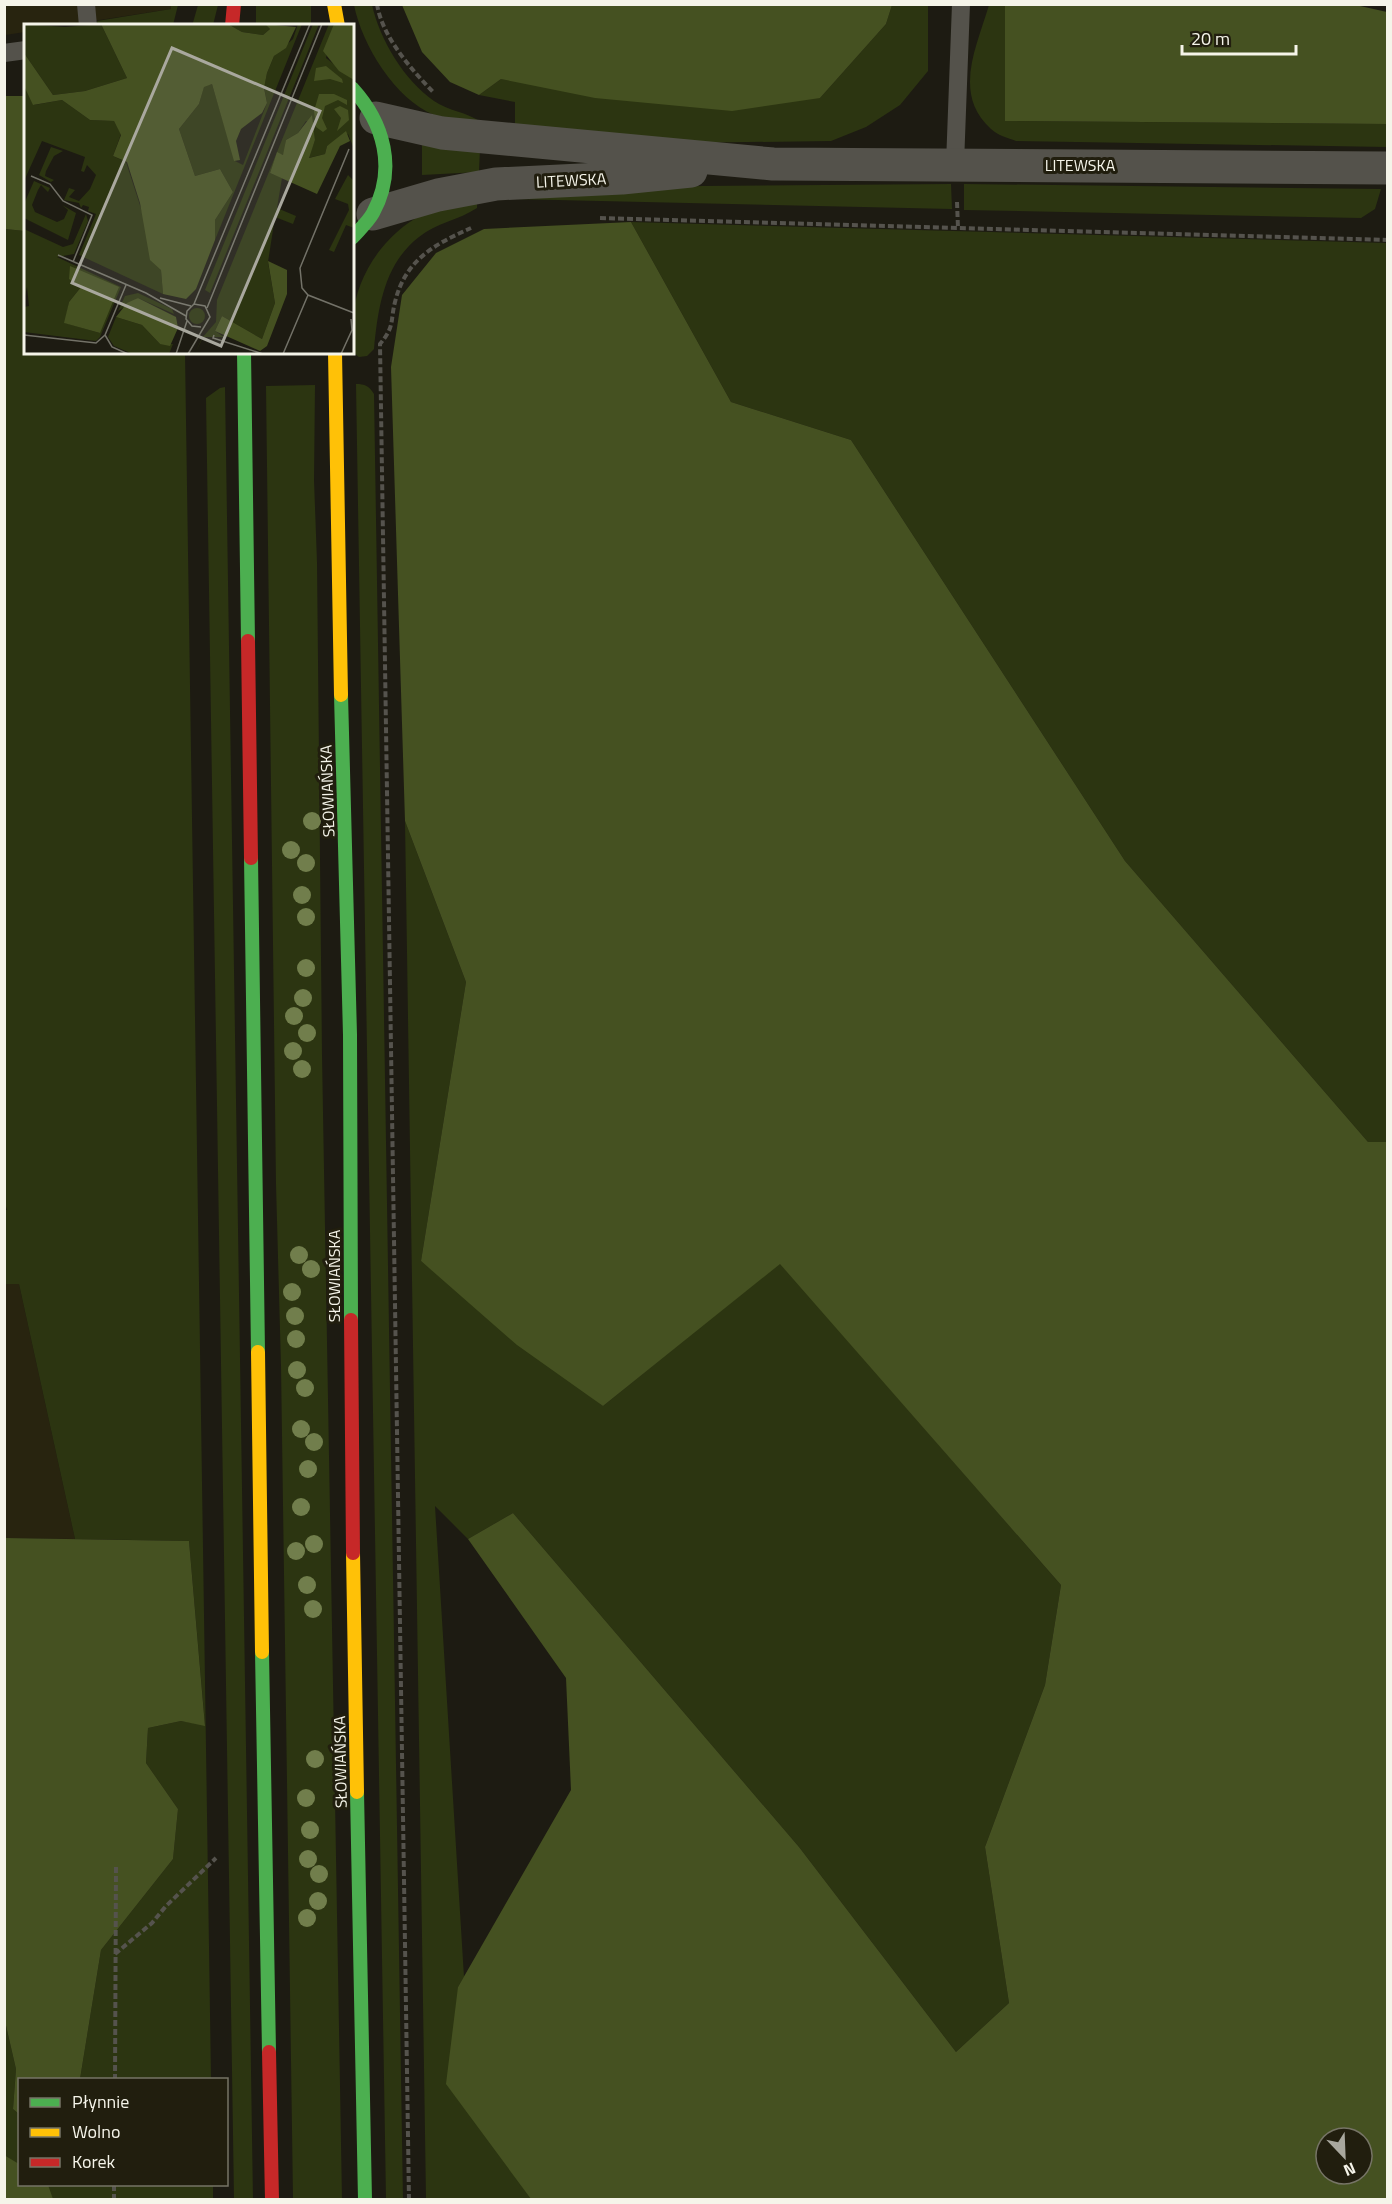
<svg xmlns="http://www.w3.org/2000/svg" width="1392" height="2204" font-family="'Titillium Web',sans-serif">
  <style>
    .built { fill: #28240f }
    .green { fill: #2c3511 }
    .forest { fill: #455121; fill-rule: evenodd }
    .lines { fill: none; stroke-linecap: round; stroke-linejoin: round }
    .path { stroke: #55534d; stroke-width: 4; stroke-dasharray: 6 3; stroke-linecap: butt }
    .lane { stroke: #54524b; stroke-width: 18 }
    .street { stroke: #54524b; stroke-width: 33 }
    .fast { stroke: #4caf50; stroke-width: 14 }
    .slow { stroke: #ffc107; stroke-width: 14 }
    .jam { stroke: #c62828; stroke-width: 14 }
    .tree { fill: #717e4c }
    .labels { text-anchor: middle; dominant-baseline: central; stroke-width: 6; stroke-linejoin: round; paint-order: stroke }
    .street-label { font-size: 16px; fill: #f5f4e9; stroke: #211e0e }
    .inset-road { fill: none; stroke: #737268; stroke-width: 1.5 }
    .view { fill: #a9a89e; fill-opacity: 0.15; stroke: #a9a89e; stroke-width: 3 }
    .inset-edge { fill: none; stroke: #f5f4e9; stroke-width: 3 }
  </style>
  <rect width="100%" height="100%" fill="#1d1b12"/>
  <path class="built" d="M5,5H171V9L67,25L26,26L25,32L5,35Z
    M5,1284H19L75,1539L5,1538Z"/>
  <path class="green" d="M171,5H178L173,25H98L97,21L171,9Z
    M198,5H218L213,25L192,26Z
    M256,5H311V25H256Z
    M354,5H372C380,40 404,80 434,101C448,111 467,112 481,122C466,120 447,121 434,115C395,99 362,45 354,5Z
    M892,5H928V71L900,105L866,127L831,141L677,143L515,129V102L479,95L501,79L820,98L886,24Z
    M989,5H1005L1006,121L1387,124V147L1016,141C1008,138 997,135 991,129C952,94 977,46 989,5Z
    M422,143L480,148L479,172L422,175Z
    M951,184L952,209L513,199V194L702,186Z
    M964,184L1381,189L1375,209L1361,218L964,210Z
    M477,200V208C459,220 436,223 419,237C384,264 378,308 374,349L367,356L359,357L355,354C354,342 352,329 353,317C357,268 394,222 440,207C452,203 465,202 477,200Z
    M631,222L1387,243V1142H1368L1125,861L851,440L731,402Z
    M5,229L25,231L26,352L185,353L211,2079H80L101,1950L173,1859L178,1809L146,1763L148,1728L181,1721L205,1725L189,1541L75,1539L19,1284H5L4,1210H7L4,1199Z
    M356,384C365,384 369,386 374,394L403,2200L386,2199Z
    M315,385L314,480L317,562L322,1055L342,2200L293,2199L281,1366L276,1184L266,386Z
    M225,387L253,2200L234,2199L206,398L220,388Z
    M405,821L466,982L421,1261L603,1406L780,1263L1061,1585L1045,1685L985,1847L1009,2003L956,2052L799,1847L513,1513L468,1539L435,1506L464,1977L458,1987L531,2199H426Z
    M4,2017L16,2069L13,2109L19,2114L20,2184L213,2185V2199H5Z"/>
  <path class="forest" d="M1351,4L1387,12V124L1005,121V5Z
    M402,5H892L886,24L820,98L732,111L595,98L501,79L479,95L450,82L422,52Z
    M4,96H25V231L5,229Z
    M631,222L731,402L851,440L1125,861L1368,1142H1387V2199H531L446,2084L458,1987L571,1790L566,1678L468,1539L513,1513L799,1847L956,2052L1009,2003L985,1847L1045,1685L1061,1585L780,1264L603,1406L517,1345L421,1261L466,982L405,821L391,367L402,295L436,253L484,229ZM1326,2138H1362V2174H1326Z
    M5,1538L189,1541L205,1726L181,1721L148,1728L146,1763L178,1809L173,1859L101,1950L80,2079L20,2080L19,2114L13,2109L16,2069L4,2017Z
    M4,2155L19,2164L20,2184L48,2185L53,2199H5Z"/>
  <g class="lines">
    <path class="path" d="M377,4C382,37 412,70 434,93
      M957,202L958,228
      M600,218L1388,240
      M115,1954L152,1923L166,1906L216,1858
      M115,2080L116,1867
      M114,2200V2184
      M409,2200L380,344C395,326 390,322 395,302C405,260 435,244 471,228"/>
    <path class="lane" d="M86,4L88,26
      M4,53L26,50
      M955,164L961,4"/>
    <path class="street" d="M376,118L442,133L773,164L1388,168
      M373,214L438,195L496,184L622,178L691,171"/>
    <path class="fast" d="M352,88C384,123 397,169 373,213C368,222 359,230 352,238
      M244,352L248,641
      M341,695L350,1035L351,1320
      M251,858L258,1352
      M262,1652L269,2052
      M357,1792L365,2200"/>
    <path class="slow" d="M334,4L338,26
      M335,352L341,695
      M258,1352L262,1652
      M353,1553L357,1792"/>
    <path class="jam" d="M232,26L234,4
      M248,641L251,858
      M351,1320L353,1553
      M269,2052L272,2200"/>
  </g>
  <g class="tree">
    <circle cx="312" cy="821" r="9"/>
    <circle cx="291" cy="850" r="9"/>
    <circle cx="306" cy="863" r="9"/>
    <circle cx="302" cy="895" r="9"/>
    <circle cx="306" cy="917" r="9"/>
    <circle cx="306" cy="968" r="9"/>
    <circle cx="303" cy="998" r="9"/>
    <circle cx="294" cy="1016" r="9"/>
    <circle cx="307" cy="1033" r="9"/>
    <circle cx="293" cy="1051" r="9"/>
    <circle cx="302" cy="1069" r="9"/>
    <circle cx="299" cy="1255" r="9"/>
    <circle cx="311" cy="1269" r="9"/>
    <circle cx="292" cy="1292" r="9"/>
    <circle cx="295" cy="1316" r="9"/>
    <circle cx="296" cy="1339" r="9"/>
    <circle cx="297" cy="1370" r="9"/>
    <circle cx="305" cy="1388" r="9"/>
    <circle cx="301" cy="1429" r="9"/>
    <circle cx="314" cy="1442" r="9"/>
    <circle cx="308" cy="1469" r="9"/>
    <circle cx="301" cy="1507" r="9"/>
    <circle cx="314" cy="1544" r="9"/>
    <circle cx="296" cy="1551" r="9"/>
    <circle cx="307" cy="1585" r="9"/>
    <circle cx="313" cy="1609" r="9"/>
    <circle cx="315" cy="1759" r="9"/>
    <circle cx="306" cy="1798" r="9"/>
    <circle cx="310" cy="1830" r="9"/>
    <circle cx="308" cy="1859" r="9"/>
    <circle cx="319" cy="1874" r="9"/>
    <circle cx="318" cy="1901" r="9"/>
    <circle cx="307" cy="1918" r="9"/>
  </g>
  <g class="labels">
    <g class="street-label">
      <text x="1080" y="165">LITEWSKA</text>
      <text transform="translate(571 180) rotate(-3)">LITEWSKA</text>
      <text transform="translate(327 791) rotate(-92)">SŁOWIAŃSKA</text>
      <text transform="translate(334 1276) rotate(-90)">SŁOWIAŃSKA</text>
      <text transform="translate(340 1762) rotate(-91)">SŁOWIAŃSKA</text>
    </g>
  </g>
  <g transform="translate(24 24)">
    <rect width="330" height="330" fill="#1d1b12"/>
    <path d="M0,0L41,3L77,0L103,54L61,67L29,71L0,29ZM204,0H241L246,5L239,11L218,8ZM274,0H278L191,216V196L209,168L196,145L171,152L155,105L175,80L180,62L188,60L211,137L219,141L243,79L240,63L243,49L250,32L269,15ZM289,0H295L186,269L181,266ZM305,0H310L302,34L330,56V125L324,110L303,122L301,130L284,134L291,116L289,100L282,97L274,109L262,116L261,127L259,131L253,129L246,149L258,154L253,184L272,192L269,200L251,193L244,238L251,279L238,315L198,292L191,307L200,313H179L171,330L178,314L192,298L193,276ZM0,62L10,81L38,76L66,96L90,97L97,110L89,132L102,138L137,246L139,270L55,231L72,190L64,187L65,183L59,181L57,184L55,179L40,176L45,164L51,166L45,173L55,177L66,165L72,151L63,141L60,148L57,147L61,133L18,117L0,157ZM27,123L39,127L30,132L22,147L21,152L30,156L27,158L15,151ZM324,151L330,157V204L322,201L310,228L305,226L325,186L324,180L311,175ZM10,157L26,164L24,168L17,161L14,166L8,181L11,188L33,198L40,195L44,186L38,181L52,189L44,216L0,194V180ZM62,190L64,197L50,230L33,233L97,263L76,313L72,317L0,308V283L5,282L3,263L0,277V205L39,223L49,220ZM57,263L76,309L41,299L45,278ZM114,269L148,285L150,290L114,274L94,287L101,272ZM165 292a8 8 0 1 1 16 0a8 8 0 1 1-16 0ZM92,293L118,301L136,320H149L145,330H109L90,322L84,313Z" fill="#2c3511" fill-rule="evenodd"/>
    <path d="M77,0H204L218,8L239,11L246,5L241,0L272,3L262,24L250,32L243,49L240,64L243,79L238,89L217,105L212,117L216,136L210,137L188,60L180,63L175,80L155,105L171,152L196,145L209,168L191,196V216L172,265L162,275L139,270L137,246L126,236L116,179L103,138L89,132L97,111L90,97L66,96L38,76L9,81L0,62V29L29,71L61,67L103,54ZM310,0H330V56L315,47L299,27ZM302,42L318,55L319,59L306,55L290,57L292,44ZM295,70H310L323,76V81L314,76L301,82L298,94L303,105L299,108L292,103L290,87ZM316,82L324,86L325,96L313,107L317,94L310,85ZM288,91L291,116L285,134L301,130L303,122L322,107L326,117L316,122L293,170L246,149L253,128L259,131L262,116L274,109ZM244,237L263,246V270L243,322L236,327L191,307L198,292L238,315L251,279ZM46,242L95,263L76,309L40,299L45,278L57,263L45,255ZM114,274L152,293L154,304L146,322L136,320L118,301L92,293L103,279Z" fill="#455121"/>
    <path class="inset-road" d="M325,125L276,244L278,264L284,271L330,289M7,152L26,160L39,177L68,191L49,238M34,231L122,269L162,292M136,274L167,282M170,280L286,0M183,284L298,0M0,311L72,319L81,311L102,261M81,311L88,323L104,330M190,311L189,314L239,330M152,330L163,297M164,330L186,293L181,282L170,280L163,287L162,295L168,302L177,303M259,330L284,271M317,330L328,306L327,295"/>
    <path class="view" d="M148,24L296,87L197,322L48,259Z"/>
    <rect width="330" height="330" class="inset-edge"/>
  </g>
  <rect width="1392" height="2204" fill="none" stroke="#f5f4e9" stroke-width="12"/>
  <rect x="18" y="2078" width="210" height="108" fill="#211e0e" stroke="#767466" stroke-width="1.5"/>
  <rect x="30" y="2098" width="30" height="9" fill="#4caf50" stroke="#767466" stroke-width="1.5"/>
  <text x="72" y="2108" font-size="18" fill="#f5f4e9">Płynnie</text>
  <rect x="30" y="2128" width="30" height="9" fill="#ffc107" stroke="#767466" stroke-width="1.5"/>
  <text x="72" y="2138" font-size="18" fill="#f5f4e9">Wolno</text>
  <rect x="30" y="2158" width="30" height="9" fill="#c62828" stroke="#767466" stroke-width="1.5"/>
  <text x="72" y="2168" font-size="18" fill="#f5f4e9">Korek</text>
  <g transform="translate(1344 2156) rotate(157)"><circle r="28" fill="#211e0e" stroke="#767466" stroke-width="1.5"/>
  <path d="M0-4.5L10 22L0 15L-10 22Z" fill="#a9a89e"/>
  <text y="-9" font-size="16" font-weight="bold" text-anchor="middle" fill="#f5f4e9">N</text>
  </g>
  <path d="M1182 45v9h114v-9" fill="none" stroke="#f5f4e9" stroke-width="3"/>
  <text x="1191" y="45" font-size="18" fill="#f5f4e9" stroke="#211e0e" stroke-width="4.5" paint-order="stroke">20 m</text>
</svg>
